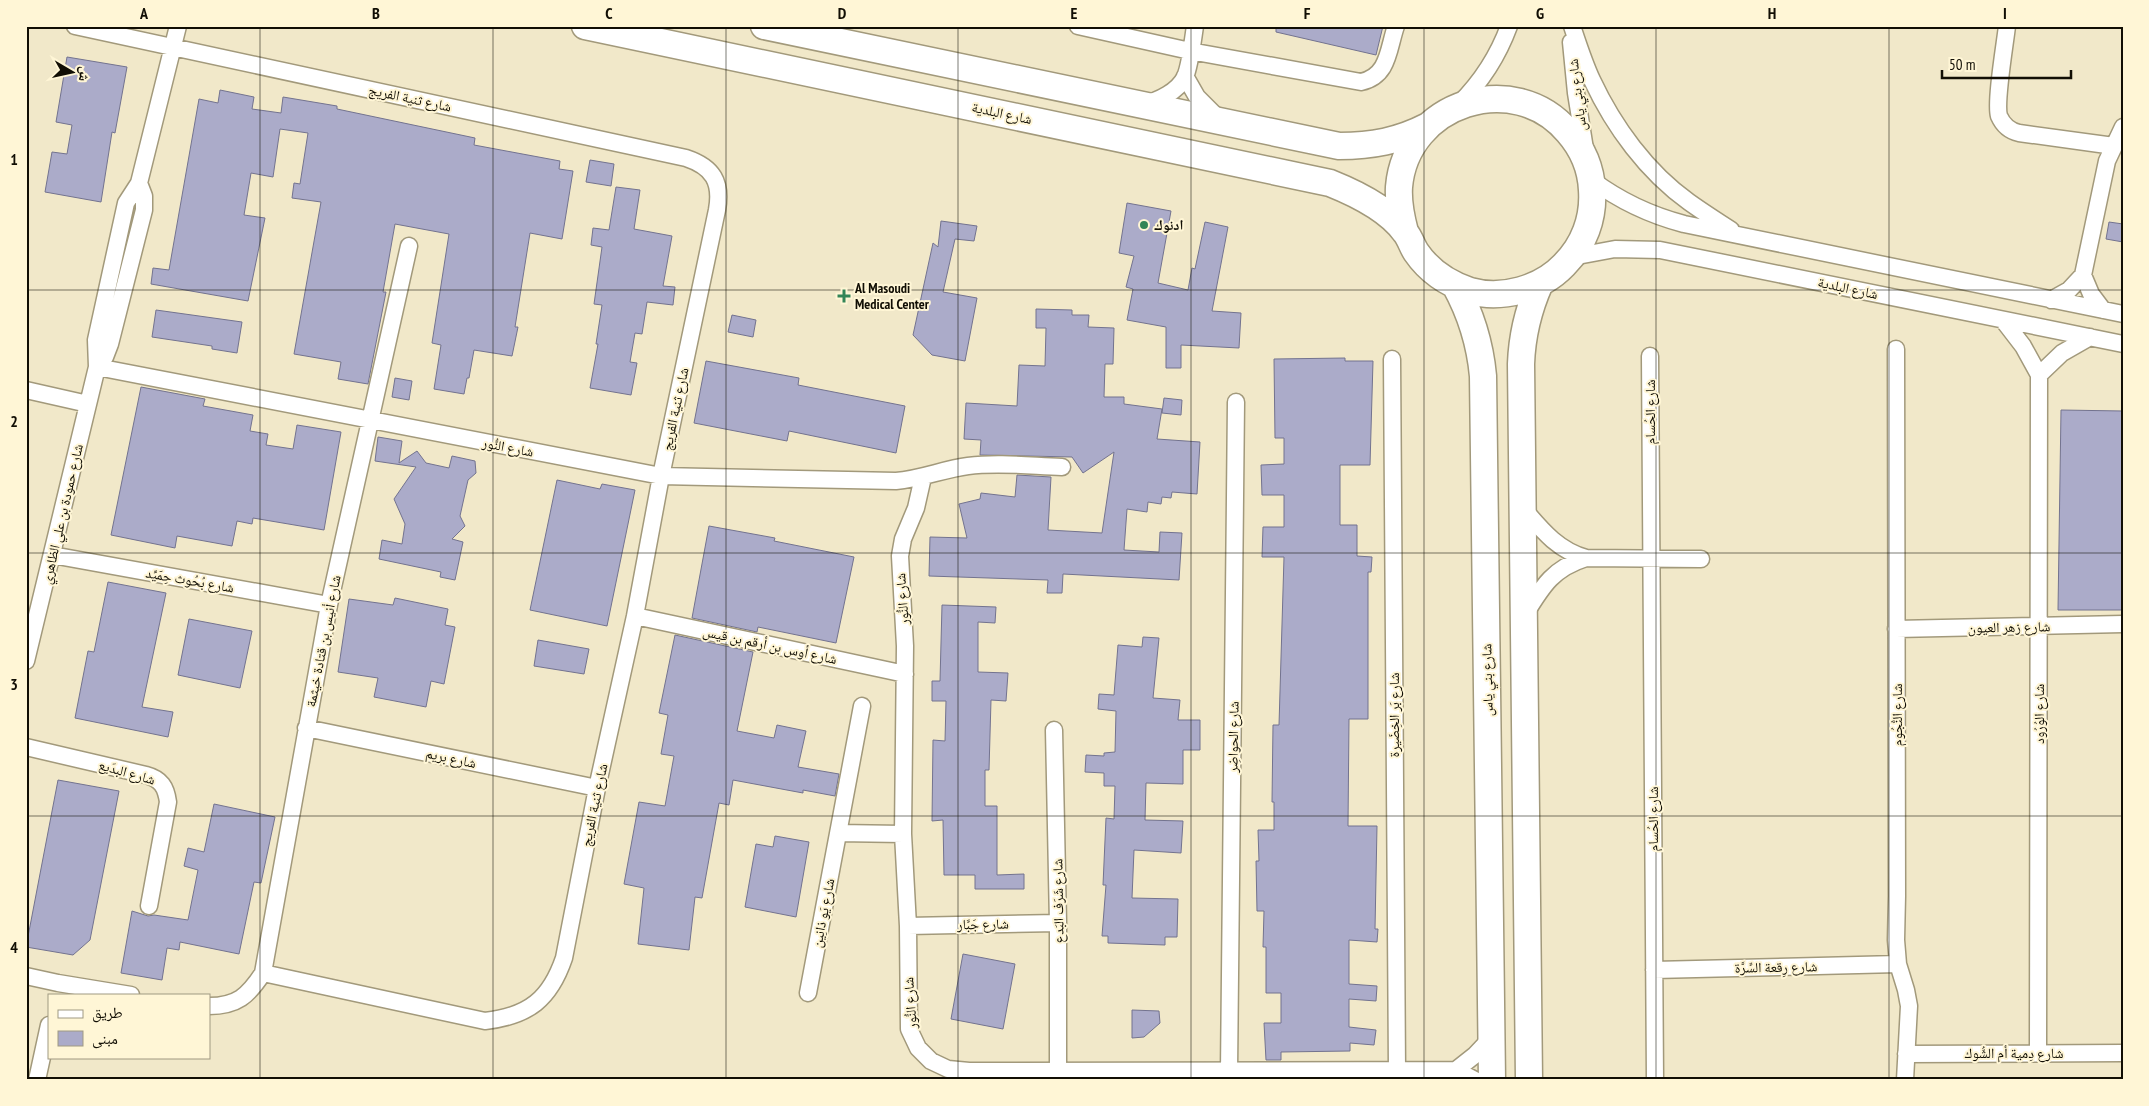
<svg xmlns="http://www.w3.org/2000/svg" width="2149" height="1106" font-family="'PT Sans Narrow','Noto Naskh Arabic',sans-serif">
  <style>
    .building { fill: #ababc9; stroke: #73738f }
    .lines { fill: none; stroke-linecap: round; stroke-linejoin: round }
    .street-casing { stroke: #a2997b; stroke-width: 19 }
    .primary-casing { stroke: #a2997b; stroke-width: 29 }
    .street { stroke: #fff; stroke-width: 16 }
    .primary { stroke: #fff; stroke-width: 26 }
    .grid { fill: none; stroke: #110e04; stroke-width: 1; stroke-opacity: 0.55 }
    .poi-dot { fill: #338557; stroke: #fff6d6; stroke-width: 2 }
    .labels { text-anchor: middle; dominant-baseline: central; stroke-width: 4; stroke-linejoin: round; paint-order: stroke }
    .street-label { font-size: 14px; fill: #110e04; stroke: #fff6d6 }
    .poi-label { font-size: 14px; font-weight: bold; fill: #110e04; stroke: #fff6d6; text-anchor: start }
    .neatline { fill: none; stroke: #110e04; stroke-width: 2 }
    .grid-label { font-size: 16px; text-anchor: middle; font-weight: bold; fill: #110e04 }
  </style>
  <rect width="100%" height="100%" fill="#f1e8c9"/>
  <path class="building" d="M1276,26H1383L1376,55L1276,32Z
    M67,57L127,67L115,133L112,132L101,202L45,192L52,152L67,154L72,125L56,122Z
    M220,90L254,97L252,109L281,113L283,97L337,106V109L475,138L474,145L560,161L559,169L573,171L562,239L530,233L515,327H518L512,356L474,350L469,378H467L464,394L434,389L441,345L432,343L449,234L395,224L383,292H386L368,384L338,379L341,362L294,354L321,202L292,198L294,183L300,184L308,133L280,129L273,177L251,173L244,215L265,218L248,301L151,284L153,268L169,270L199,99L218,103Z
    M590,160L614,164L611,186L586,182Z
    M616,187L640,190L634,229L672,236L663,286L675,287L673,305L647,302L642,334L635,333L630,362L637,363L631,395L590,388L598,344H596L602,305L594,304L602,247L591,245L593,228L609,230Z
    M1127,203L1171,211L1158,283L1188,290L1192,268L1195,269L1205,222L1228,227L1212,311L1241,313L1239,348L1181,345V368H1166V327L1127,320L1133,289L1126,287L1134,256L1119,253Z
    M941,221L977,226L974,241L955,239L943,292L977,298L965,361L932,355L913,335L933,243L938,247Z
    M2109,222L2123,224V242L2106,239Z
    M1036,309L1072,310V315H1089L1088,327L1114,328L1113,364H1105L1104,397H1124V404L1162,409L1157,439L1200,442L1197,494L1172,492L1171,498L1162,497L1161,504L1148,502L1147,512L1127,509L1124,550L1159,552L1160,532L1182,533L1179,580L1063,574L1062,593H1047L1048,580L929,576L930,537L967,538L959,504L980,499L981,493L1015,497L1017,475L1051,477L1048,530L1102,533L1114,452L1083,473L1072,457L980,455L981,440L964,439L966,403L1017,406L1019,365L1045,366L1046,328H1036Z
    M156,310L242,322L237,353L212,349V346L152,337Z
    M732,315L756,320L753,337L728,332Z
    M1345,358V361H1373L1370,465H1340V525H1357V556L1372,557L1371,572H1368V719H1349L1348,826H1377L1375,929H1378L1377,942L1349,940V984L1377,986L1376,1001L1349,999V1027L1376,1030L1374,1045L1350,1043V1051L1281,1052V1060H1266L1264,1023H1281V993H1266V947H1263L1264,911H1257L1256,861H1259L1258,830H1274V802H1272L1273,725H1279L1284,557H1262L1263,527H1284V495H1262L1261,465L1284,464V438H1275L1274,359Z
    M706,361L799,378L798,385L905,406L896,453L789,431L787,441L694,423Z
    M395,378L412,381L409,400L392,397Z
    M141,387L205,399L203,406L253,415L250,431L268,434L266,445L293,449L297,425L341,432L324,530L253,518L252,524L237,521L232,546L177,536L175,548L111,535Z
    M1164,398L1182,400L1181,415L1162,413Z
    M2061,410L2123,411V610H2058Z
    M378,437L402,441L399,463L417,451L426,463L449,468L452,456L475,461L476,473L468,480L460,516L465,526L452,539L463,542L455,580L440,577L441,572L379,559L382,540L402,544L405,524L394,499L416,467L375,461Z
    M557,480L600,489L602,484L635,490L607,626L530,610Z
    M709,526L775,538L774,541L854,557L836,643L758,627L757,632L692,618Z
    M108,582L166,593L142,707L173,712L168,737L75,718L88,651L94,652Z
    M395,598L448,609L445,625L455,627L444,684L431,681L426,707L374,697L378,678L338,672L349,599L393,605Z
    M942,605L996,607L995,623L978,622V672L1008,673L1006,701L991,700L989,770H985V806H997V875L1024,874V889H975V875H944L943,820L932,821L933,740L945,741L946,701H932V681H940Z
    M189,619L252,631L240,688L178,675Z
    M675,635L753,652L737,731L774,738L777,725L806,731L798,767L839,774L835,796L803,790V793L733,780L729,805L719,803L702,898L695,897L689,950L638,944L644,888L624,884L639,802L665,806L674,756L661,754L668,715L659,713Z
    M1143,637L1159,638L1153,698L1180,700L1178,720H1200V750H1183V784L1146,783L1145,820L1183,821L1181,853L1134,850L1132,898L1178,899L1177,937H1165V945L1108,943V936H1102L1106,885H1103L1106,818L1114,819L1115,786H1104V773L1085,772L1086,755L1104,756V753L1115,752L1116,711L1098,709L1099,694L1114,695L1118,645L1142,647Z
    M538,640L589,649L584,674L534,666Z
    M58,780L119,791L90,940L73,955L26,947Z
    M214,804L275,817L261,883L254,882L239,954L180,942L179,950L167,948L162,980L121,973L132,911L148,916L154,915L188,920L198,870L184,866L188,848L204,852Z
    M775,836L809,842L796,917L745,907L756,844L773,847Z
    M963,954L1015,964L1003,1029L951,1019Z
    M1132,1010L1159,1011L1160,1023L1144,1037L1132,1038Z"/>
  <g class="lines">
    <defs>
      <path id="street" d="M75,26L686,158C713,167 722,182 717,210L661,476L635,616L597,788L564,958C550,999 529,1016 485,1021L263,973
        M1078,26L1190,51L1361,82C1389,76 1388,49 1396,26
        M1572,26C1578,44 1584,63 1592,80C1614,127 1647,172 1689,202C1703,212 1717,221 1731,230
        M2007,26C2005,44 1995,102 1999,116C2003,125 2010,131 2019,133L2114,146
        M1571,42L1576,93L1585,149
        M1185,76L1197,97L1219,119
        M1143,104C1159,101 1178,91 1185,77C1190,66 1193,39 1195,26
        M1459,104C1482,81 1498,56 1509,26
        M1592,180C1620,201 1650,215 1684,224L2123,314
        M1572,257L1615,249L1660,250L2123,344
        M2083,275L2091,294L2103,310
        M2051,300L2069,290L2083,275L2107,161L2123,127
        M2003,320L2023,346L2039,375L2038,1053
        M1896,349L1897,896L1896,940L1898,964L1906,990L1909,1006L1905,1080
        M1650,356L1655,1080
        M1392,359L1397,1070
        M97,367L661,476L896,481C921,479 944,469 968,466C999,462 1031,466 1062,467
        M97,367L105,357L110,344L144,210V196L139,183
        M2039,375L2062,353L2090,337
        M26,390L88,404
        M923,477L916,508L903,539L900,556L905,646L903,834L908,926L909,1029L918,1048L931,1061L948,1069L969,1071L1456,1070L1475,1080
        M1522,507C1541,529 1557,550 1586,558L1701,559
        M52,555L329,605
        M1526,613C1543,585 1554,568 1586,558
        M635,616L905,674
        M1896,629L2123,624
        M26,661L97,367L96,340L126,203L139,183L178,26
        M306,728L597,788
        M1054,730L1058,923V1071
        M26,747L146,775C161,779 166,787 168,802L149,906
        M838,833L903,834
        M908,926L1058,923
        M1654,970L1898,964
        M26,976L58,983L131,995
        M808,993L862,706
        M209,1006C237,1006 248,996 263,973L329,605L409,246
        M1906,1054L2123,1053
        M1456,1070L1475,1055L1492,1037
        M1229,1071L1236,402
        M37,1080L49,1025"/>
      <path id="primary" d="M585,26L1330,183C1355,193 1389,210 1405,232C1410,238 1412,246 1416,252C1429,271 1449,284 1470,291C1502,300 1541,289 1564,265C1584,245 1594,218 1592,190C1591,168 1582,148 1568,132C1514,68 1406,103 1399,187C1398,203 1401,217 1405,232
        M764,26L1339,146C1372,146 1399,141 1428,126
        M1455,285C1471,314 1480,343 1483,376L1492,1080
        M1529,1080L1521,364C1522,335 1528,310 1540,283"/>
    </defs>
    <use href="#street" class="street-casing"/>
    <use href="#primary" class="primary-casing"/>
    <use href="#street" class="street"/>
    <use href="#primary" class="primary"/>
  </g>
  <path class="grid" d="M260,26V1080M493,26V1080M726,26V1080M958,26V1080M1191,26V1080M1424,26V1080M1656,26V1080M1889,26V1080M26,290H2123M26,553H2123M26,816H2123"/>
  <g class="poi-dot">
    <circle cx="1144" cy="225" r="5"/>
    <path d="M841.5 288.5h5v5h5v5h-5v5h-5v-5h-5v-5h5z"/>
  </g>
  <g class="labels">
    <g class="street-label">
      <text transform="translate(1577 95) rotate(-97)">شارع بني ياس</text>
      <text transform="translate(410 98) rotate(12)">شارع ثنية الفريج</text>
      <text transform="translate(1002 113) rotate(12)">شارع البلدية</text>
      <text transform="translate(1848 288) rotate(12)">شارع البلدية</text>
      <text transform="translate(675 409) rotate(-78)">شارع ثنية الفريج</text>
      <text transform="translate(1650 412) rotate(-90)">شارع الحُسام</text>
      <text transform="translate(508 447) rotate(11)">شارع النُّور</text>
      <text transform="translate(62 514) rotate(-77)">شارع حمودة بن علي الظاهري</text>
      <text transform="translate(190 580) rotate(10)">شارع بُحُوث حِمَيِّد</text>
      <text transform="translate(902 599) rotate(-94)">شارع النُّور</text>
      <text transform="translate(2009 627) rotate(-1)">شارع زهر العيون</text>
      <text transform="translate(323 641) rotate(-79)">شارع أنيس بن قتادة خيثمة</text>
      <text transform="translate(770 645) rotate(12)">شارع أوس بن أرقم بن قيس</text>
      <text transform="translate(1487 680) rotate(-91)">شارع بني ياس</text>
      <text transform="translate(2039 714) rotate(-90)">شارع الوُرُود</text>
      <text transform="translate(1394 715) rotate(-90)">شارع بَر الخِضَيرة</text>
      <text transform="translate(1897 715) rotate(-90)">شارع النُّجُوم</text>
      <text transform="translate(1233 737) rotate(-89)">شارع الحواضِر</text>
      <text transform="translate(451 758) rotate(12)">شارع بريم</text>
      <text transform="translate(127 772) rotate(16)">شارع البدَيع</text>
      <text transform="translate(594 805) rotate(-78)">شارع ثنية الفريج</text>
      <text transform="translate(1653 819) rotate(-90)">شارع الحُسام</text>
      <text transform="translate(1058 901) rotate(-91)">شارع شَرَف البَدع</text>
      <text transform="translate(823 913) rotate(-79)">شارع يَو ذانِين</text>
      <text transform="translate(983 924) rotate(-1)">شارع جَبَّار</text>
      <text transform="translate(1776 967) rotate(-1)">شارع رِقعة السِّرَّة</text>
      <text transform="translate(910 1003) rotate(-94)">شارع النُّور</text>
      <text x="2014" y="1053">شارع دِمية أم الشُّوك</text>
    </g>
    <g class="poi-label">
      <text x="1154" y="225">ادنوك</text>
      <text x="855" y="288">Al Masoudi<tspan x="855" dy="16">Medical Center</tspan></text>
    </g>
  </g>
  <rect width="2149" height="1106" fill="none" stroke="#fff6d6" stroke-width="55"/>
  <rect x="48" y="994" width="162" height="65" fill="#fff6d6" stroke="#a09982"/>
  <rect x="58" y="1010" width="25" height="8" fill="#ffffff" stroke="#a09982"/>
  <text x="92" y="1018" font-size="15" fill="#110e04">طريق</text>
  <rect x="58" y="1031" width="25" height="15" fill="#ababc9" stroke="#a09982"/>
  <text x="92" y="1044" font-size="15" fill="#110e04">مبنى</text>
  <g transform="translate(72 72) rotate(99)" stroke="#fff6d6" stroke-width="4" paint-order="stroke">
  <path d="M0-4L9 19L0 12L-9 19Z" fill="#110e04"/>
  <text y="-8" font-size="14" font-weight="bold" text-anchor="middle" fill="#110e04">ش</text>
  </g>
  <path d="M1942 70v8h129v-8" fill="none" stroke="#110e04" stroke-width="2.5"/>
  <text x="1949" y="70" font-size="15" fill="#110e04" stroke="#fff6d6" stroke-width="4" paint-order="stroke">50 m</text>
  <rect x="28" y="28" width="2094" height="1050" class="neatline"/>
  <g class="grid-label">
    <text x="144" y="19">A</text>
    <text x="376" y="19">B</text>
    <text x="609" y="19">C</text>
    <text x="842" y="19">D</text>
    <text x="1074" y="19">E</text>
    <text x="1307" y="19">F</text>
    <text x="1540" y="19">G</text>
    <text x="1772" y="19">H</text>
    <text x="2005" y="19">I</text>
    <text x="14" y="165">1</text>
    <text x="14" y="427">2</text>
    <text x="14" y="690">3</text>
    <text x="14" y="953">4</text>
  </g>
</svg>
